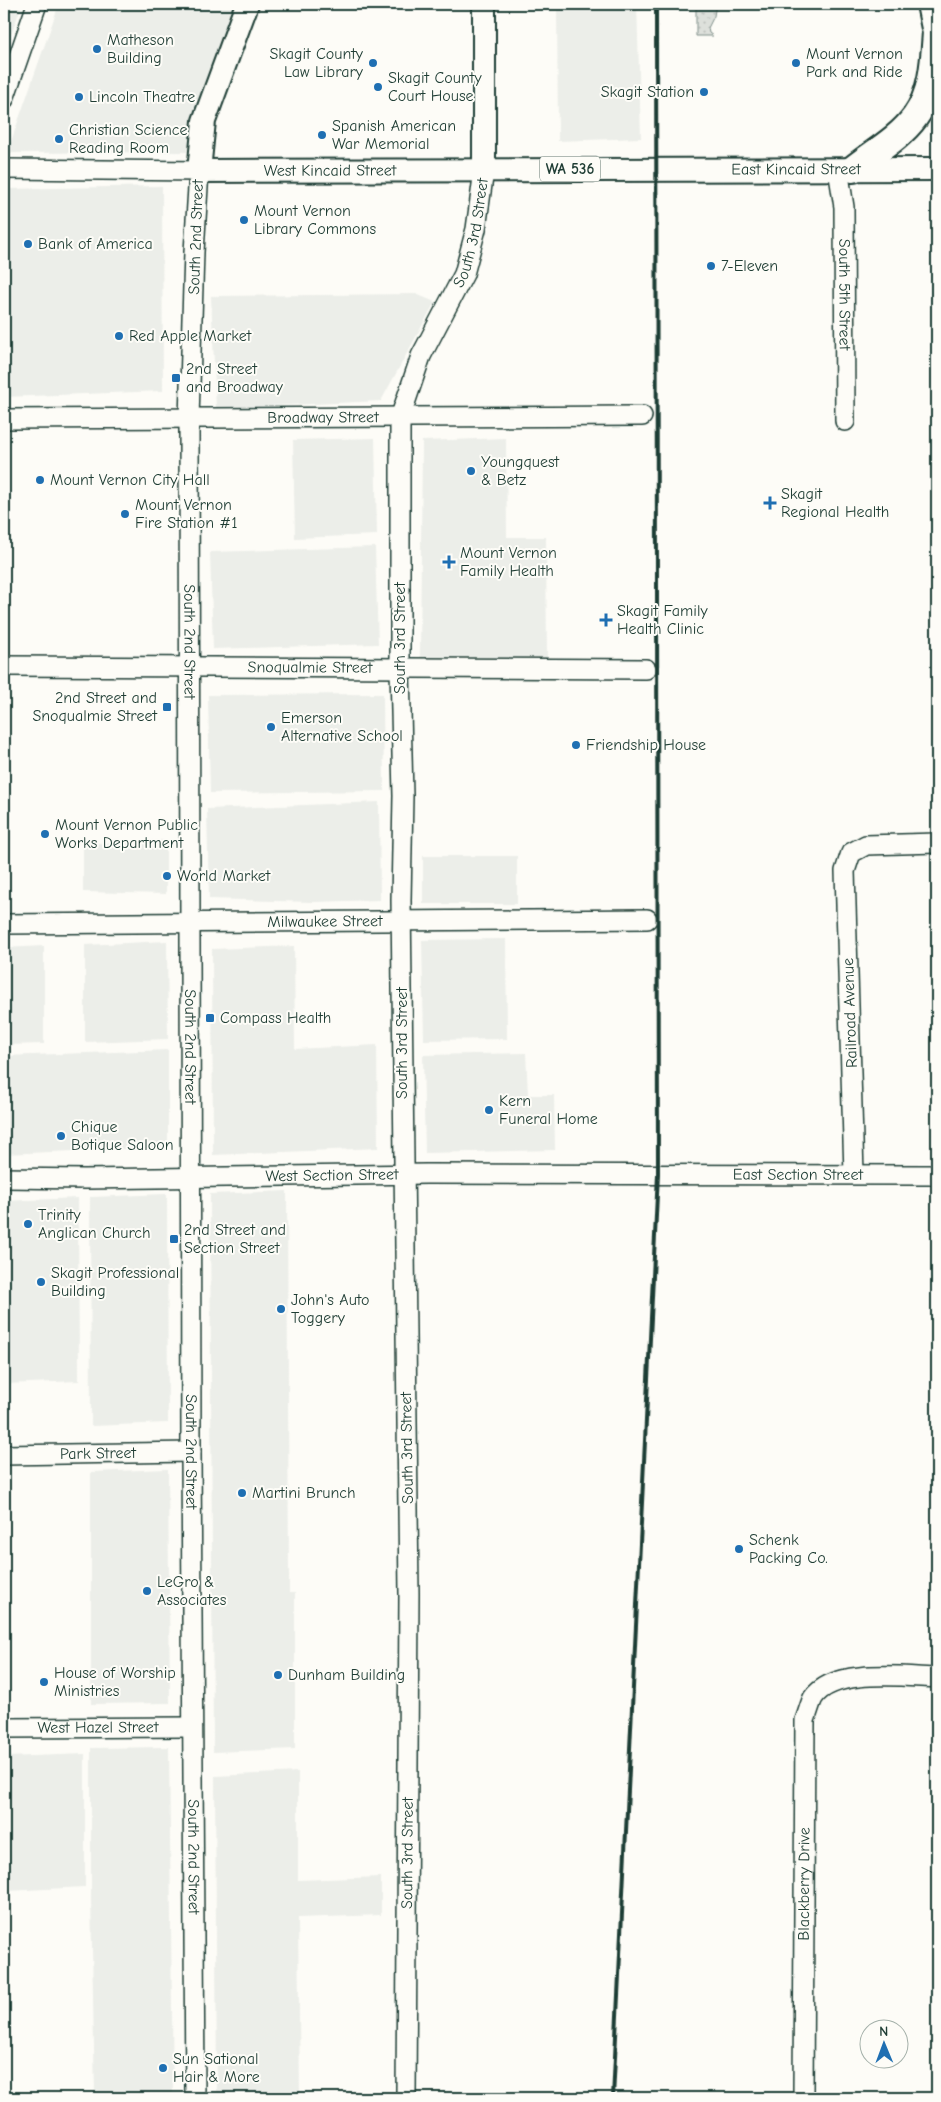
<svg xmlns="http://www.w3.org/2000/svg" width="941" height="2102" font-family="'Comic Neue',sans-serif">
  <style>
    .built { fill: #eceee9 }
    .grass { fill: url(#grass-dots); stroke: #7e8e88 }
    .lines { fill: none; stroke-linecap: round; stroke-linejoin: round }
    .minor-casing { stroke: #1f3d34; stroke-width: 22 }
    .major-casing { stroke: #1f3d34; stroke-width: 26 }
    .highway-casing { stroke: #1f3d34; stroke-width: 30 }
    .minor { stroke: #fdfcf7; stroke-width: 19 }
    .major { stroke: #fdfcf7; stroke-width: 22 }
    .highway { stroke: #fdfcf7; stroke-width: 26 }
    .rail { stroke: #1f3d34; stroke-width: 4 }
    .poi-dot { fill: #1f6fb2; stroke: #fdfcf7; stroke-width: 2 }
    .labels { text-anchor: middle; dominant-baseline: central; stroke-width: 4; stroke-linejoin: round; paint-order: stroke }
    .shield { fill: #fdfcf7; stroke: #62766e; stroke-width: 1 }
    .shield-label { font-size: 15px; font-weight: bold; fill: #1f3d34 }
    .poi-label { font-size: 16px; fill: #1f3d34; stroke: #fdfcf7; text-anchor: start }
    .street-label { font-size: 16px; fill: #1f3d34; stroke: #fdfcf7 }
  </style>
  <defs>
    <pattern id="grass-dots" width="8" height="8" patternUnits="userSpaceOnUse" patternTransform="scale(1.25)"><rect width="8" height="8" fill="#dde0db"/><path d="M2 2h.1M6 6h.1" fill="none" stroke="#bdc1bd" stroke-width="1.8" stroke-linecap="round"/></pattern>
  </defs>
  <rect width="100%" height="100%" fill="#fdfcf7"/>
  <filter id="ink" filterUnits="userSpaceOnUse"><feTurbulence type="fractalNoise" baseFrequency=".02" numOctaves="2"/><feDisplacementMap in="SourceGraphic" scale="10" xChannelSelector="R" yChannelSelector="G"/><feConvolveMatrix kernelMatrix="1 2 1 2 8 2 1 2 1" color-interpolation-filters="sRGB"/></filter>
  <g filter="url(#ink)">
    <path class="built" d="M4,4H22L4,55Z
      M59,4H237L188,152L7,153Z
      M557,4H637L641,138L558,141Z
      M162,186L163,391L4,397V189Z
      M416,294L435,302L381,401L216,408L211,296Z
      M375,438L377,535L295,538L293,440Z
      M506,438L507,537H546L547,660H420L422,441Z
      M375,547L378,644L213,649L210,552Z
      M383,694L384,791L210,793L208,695Z
      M379,802L380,900L313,902L209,899L207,809Z
      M166,840V894L83,892V844Z
      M423,856H517V904H423Z
      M506,939L507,1039L424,1040L422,940Z
      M167,941L168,1039L85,1042V945Z
      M44,946V1044L4,1045V948Z
      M294,946L295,1049L377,1045L378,1148L213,1155L212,949Z
      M168,1050V1147L4,1154V1056Z
      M526,1053L528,1095H554L555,1150L425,1153L423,1055Z
      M287,1191L289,1585V1593H295V1749L213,1752L210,1194Z
      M167,1194L168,1423L91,1426L90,1197Z
      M78,1198L79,1381L4,1384V1201Z
      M168,1469L170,1703L91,1704V1472Z
      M169,1747L173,2098H95L91,1896V1748Z
      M85,1754V1887L7,1891V1757Z
      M298,1772V1880L381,1877V1915L298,1918L300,2098H217L215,1776Z"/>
    <path class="grass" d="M696,4H716L714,16L708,28L709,33L713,36H696Z"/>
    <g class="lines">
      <defs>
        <g id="minor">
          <path d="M4,99L37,4"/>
          <path id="s1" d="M4,169L199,171L194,252L189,419L191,1452L195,2098"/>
          <path id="s2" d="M838,169L844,207L845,421"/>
          <path id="s3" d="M4,419L642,416"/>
          <path id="s4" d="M4,666L646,669"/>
          <path id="s5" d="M4,924L647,919"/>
          <path d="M854,1174L845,871L851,853L866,845L937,843"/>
          <path id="s6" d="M4,1178L85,1179L427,1174L937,1175"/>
          <path id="s7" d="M4,1455L191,1452"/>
          <path id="s8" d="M4,1728L192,1727"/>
          <path id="s9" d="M406,2098L409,1594L401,900L403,796L400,668V418L421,356L464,274L476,229L484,170"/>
          <path id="s10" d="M803,2098L805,1720C808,1713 810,1704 813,1698C833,1667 905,1677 937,1678"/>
        </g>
        <g id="major">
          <path id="s11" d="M247,4L204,121L199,171L937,169"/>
          <path d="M484,4V170"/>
        </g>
        <path id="highway" d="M930,4L937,38
          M853,169C873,153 900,138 915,117C933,93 934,60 936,32"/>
      </defs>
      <use href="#minor" class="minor-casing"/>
      <use href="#major" class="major-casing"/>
      <use href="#highway" class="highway-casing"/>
      <use href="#minor" class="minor"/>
      <use href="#major" class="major"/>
      <use href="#highway" class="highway"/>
      <path class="rail" d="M613,2098L658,1174L656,4"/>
    </g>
  </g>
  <g class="poi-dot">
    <circle cx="97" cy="49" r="5"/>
    <circle cx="373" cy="63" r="5"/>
    <circle cx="796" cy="63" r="5"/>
    <circle cx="378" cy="87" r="5"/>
    <circle cx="704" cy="92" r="5"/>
    <circle cx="79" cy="97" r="5"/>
    <circle cx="322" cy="135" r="5"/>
    <circle cx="59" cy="139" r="5"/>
    <circle cx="244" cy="220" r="5"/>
    <circle cx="28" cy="244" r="5"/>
    <circle cx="711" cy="266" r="5"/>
    <circle cx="119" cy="336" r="5"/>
    <rect x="171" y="373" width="10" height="10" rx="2.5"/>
    <circle cx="471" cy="471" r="5"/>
    <circle cx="40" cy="480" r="5"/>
    <path d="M767.5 495.5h5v5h5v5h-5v5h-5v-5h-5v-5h5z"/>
    <circle cx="125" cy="514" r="5"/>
    <path d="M446.5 554.5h5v5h5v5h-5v5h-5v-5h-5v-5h5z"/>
    <path d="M603.5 612.5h5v5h5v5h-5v5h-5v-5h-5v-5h5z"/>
    <rect x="162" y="702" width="10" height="10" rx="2.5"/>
    <circle cx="271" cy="727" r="5"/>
    <circle cx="576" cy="745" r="5"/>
    <circle cx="45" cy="834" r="5"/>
    <circle cx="167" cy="876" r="5"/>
    <rect x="205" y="1013" width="10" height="10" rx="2.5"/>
    <circle cx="489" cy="1110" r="5"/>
    <circle cx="61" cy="1136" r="5"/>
    <circle cx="28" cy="1224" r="5"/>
    <rect x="169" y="1234" width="10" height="10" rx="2.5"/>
    <circle cx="41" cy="1282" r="5"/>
    <circle cx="281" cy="1309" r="5"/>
    <circle cx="242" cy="1493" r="5"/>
    <circle cx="739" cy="1549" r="5"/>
    <circle cx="147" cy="1591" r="5"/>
    <circle cx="278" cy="1675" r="5"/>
    <circle cx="44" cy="1682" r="5"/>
    <circle cx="163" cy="2068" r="5"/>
  </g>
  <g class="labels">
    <rect class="shield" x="540" y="156.5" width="60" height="25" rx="4"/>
    <g class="shield-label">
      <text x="570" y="169">WA 536</text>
    </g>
    <g class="poi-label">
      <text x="107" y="40">Matheson<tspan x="107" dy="18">Building</tspan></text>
      <text x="363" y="54" text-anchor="end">Skagit County<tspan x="363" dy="18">Law Library</tspan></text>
      <text x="806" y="54">Mount Vernon<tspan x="806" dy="18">Park and Ride</tspan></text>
      <text x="388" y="78">Skagit County<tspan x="388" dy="18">Court House</tspan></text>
      <text x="694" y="92" text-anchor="end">Skagit Station</text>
      <text x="89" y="97">Lincoln Theatre</text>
      <text x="332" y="126">Spanish American<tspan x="332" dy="18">War Memorial</tspan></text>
      <text x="69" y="130">Christian Science<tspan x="69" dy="18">Reading Room</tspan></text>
      <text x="254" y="211">Mount Vernon<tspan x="254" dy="18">Library Commons</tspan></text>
      <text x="38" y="244">Bank of America</text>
      <text x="721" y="266">7-Eleven</text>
      <text x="129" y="336">Red Apple Market</text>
      <text x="186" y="369">2nd Street<tspan x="186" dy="18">and Broadway</tspan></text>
      <text x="481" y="462">Youngquest<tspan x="481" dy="18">&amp; Betz</tspan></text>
      <text x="50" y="480">Mount Vernon City Hall</text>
      <text x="781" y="494">Skagit<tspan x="781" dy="18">Regional Health</tspan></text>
      <text x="135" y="505">Mount Vernon<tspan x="135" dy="18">Fire Station #1</tspan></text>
      <text x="460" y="553">Mount Vernon<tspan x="460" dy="18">Family Health</tspan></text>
      <text x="617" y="611">Skagit Family<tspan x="617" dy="18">Health Clinic</tspan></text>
      <text x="157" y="698" text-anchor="end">2nd Street and<tspan x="157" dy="18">Snoqualmie Street</tspan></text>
      <text x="281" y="718">Emerson<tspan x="281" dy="18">Alternative School</tspan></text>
      <text x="586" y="745">Friendship House</text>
      <text x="55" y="825">Mount Vernon Public<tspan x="55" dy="18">Works Department</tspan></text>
      <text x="177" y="876">World Market</text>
      <text x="220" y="1018">Compass Health</text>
      <text x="499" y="1101">Kern<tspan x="499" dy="18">Funeral Home</tspan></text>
      <text x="71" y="1127">Chique<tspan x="71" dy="18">Botique Saloon</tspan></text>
      <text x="38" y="1215">Trinity<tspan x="38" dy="18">Anglican Church</tspan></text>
      <text x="184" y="1230">2nd Street and<tspan x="184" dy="18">Section Street</tspan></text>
      <text x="51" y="1273">Skagit Professional<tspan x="51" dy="18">Building</tspan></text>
      <text x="291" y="1300">John's Auto<tspan x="291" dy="18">Toggery</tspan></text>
      <text x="252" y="1493">Martini Brunch</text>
      <text x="749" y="1540">Schenk<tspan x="749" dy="18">Packing Co.</tspan></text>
      <text x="157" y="1582">LeGro &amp;<tspan x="157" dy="18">Associates</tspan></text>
      <text x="54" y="1673">House of Worship<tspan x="54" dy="18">Ministries</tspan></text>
      <text x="288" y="1675">Dunham Building</text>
      <text x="173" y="2059">Sun Sational<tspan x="173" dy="18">Hair &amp; More</tspan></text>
    </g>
    <g class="street-label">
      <text stroke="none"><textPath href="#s11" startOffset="772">East Kincaid Street</textPath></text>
      <text stroke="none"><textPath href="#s11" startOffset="306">West Kincaid Street</textPath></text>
      <text stroke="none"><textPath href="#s9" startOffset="1880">South 3rd Street</textPath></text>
      <text transform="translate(196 237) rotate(-88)">South 2nd Street</text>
      <text stroke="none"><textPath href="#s2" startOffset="126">South 5th Street</textPath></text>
      <text stroke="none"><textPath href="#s3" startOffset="319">Broadway Street</textPath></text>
      <text transform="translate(400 638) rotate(-90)">South 3rd Street</text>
      <text stroke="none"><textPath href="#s1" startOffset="666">South 2nd Street</textPath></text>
      <text stroke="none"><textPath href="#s4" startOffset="306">Snoqualmie Street</textPath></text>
      <text stroke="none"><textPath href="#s5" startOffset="321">Milwaukee Street</textPath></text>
      <text transform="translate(850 1013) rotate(-92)">Railroad Avenue</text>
      <text transform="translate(402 1043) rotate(-90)">South 3rd Street</text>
      <text stroke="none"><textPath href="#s1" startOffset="1071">South 2nd Street</textPath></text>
      <text stroke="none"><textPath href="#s6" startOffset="328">West Section Street</textPath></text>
      <text stroke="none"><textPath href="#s6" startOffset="794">East Section Street</textPath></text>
      <text transform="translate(407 1448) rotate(-91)">South 3rd Street</text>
      <text stroke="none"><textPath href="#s1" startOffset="1476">South 2nd Street</textPath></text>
      <text stroke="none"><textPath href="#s7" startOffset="94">Park Street</textPath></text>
      <text stroke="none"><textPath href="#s8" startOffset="94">West Hazel Street</textPath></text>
      <text stroke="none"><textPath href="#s9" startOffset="245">South 3rd Street</textPath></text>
      <text stroke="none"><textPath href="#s1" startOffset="1881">South 2nd Street</textPath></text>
      <text stroke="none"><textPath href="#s10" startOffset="214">Blackberry Drive</textPath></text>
    </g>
  </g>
  <rect width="941" height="2102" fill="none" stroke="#fdfcf7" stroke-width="20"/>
  <rect x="10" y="10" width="921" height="2082" fill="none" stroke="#1f3d34" stroke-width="2" filter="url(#ink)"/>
  <g transform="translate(884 2044) rotate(359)"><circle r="24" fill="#fdfcf7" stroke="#a4b0a9"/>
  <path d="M0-4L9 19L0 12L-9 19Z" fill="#1f6fb2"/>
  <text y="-8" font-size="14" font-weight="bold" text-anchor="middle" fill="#1f3d34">N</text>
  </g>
</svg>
